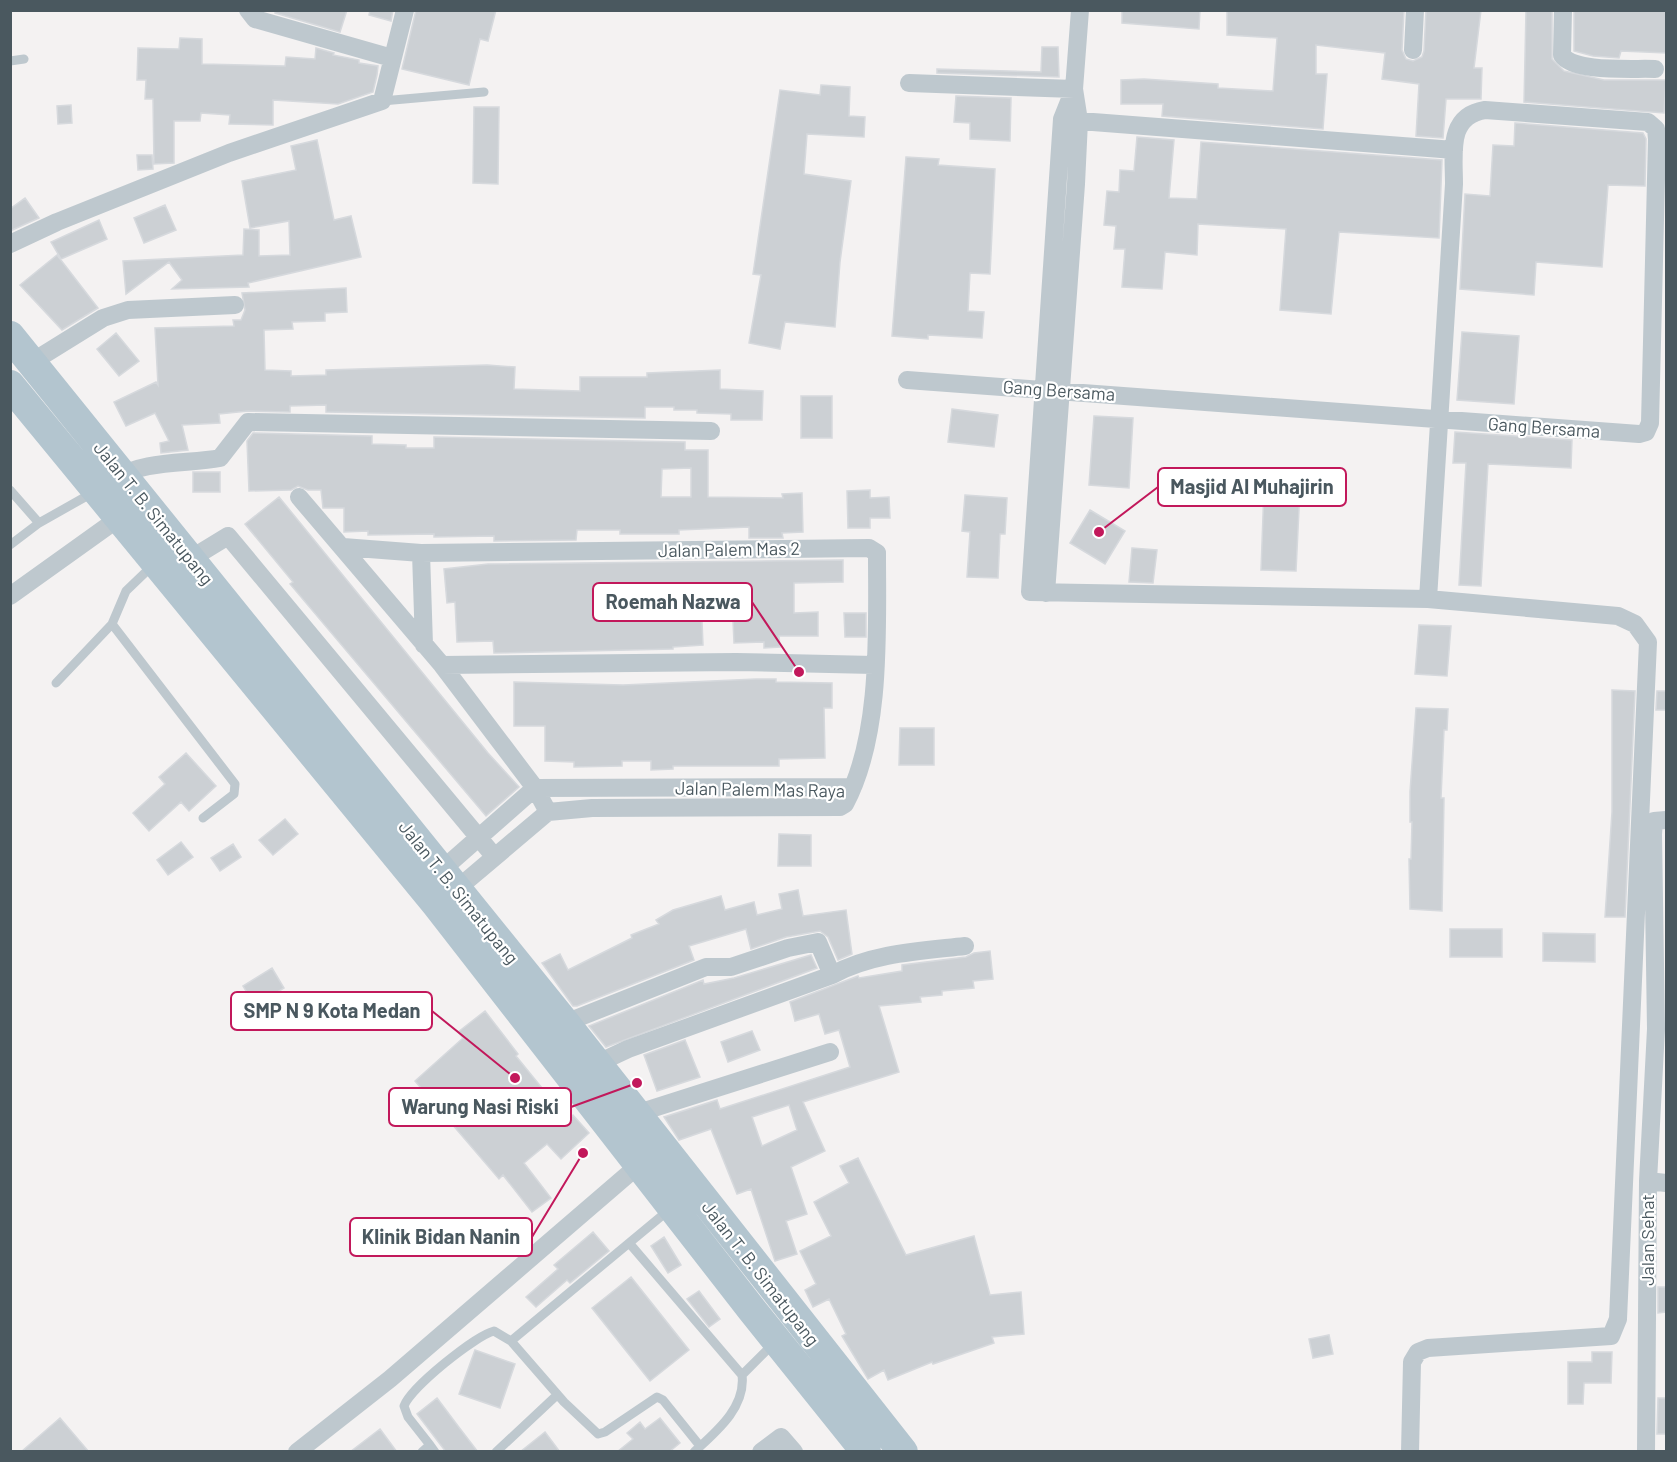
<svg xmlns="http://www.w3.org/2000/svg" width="1677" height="1462" font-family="Barlow,sans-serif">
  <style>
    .building { fill: #ccd0d4; stroke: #d6d9dd; stroke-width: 1.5; fill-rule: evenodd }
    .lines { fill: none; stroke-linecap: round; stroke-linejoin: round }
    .lane { stroke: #bec8ce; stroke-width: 9 }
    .street { stroke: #bec8ce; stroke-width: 18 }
    .primary { stroke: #b3c5cf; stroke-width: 30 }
    .labels { text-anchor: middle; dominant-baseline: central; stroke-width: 4.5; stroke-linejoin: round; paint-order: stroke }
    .street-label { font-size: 18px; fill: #4a585f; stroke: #fff }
    .leader { fill: none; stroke: #c2185b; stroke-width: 2 }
    .callout-dot { fill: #c2185b; stroke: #fff; stroke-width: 2 }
    .callout { fill: #fff; stroke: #c2185b; stroke-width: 2 }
    .callout-label { font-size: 20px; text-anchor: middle; font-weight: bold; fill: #4a585f }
  </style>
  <rect width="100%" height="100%" fill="#f4f2f2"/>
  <path class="building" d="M276,10H347L340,32L275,13Z
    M370,10H393L391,21L369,15Z
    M416,10H496L488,41L480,39L469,85L402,69Z
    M1122,10H1200L1199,29L1122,23Z
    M1227,10H1404L1402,50L1406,59L1413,61L1422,57L1424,51L1426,10H1481L1474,68H1482L1481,99H1446L1443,138L1416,136L1419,84L1382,79L1385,53L1316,45V74H1327L1323,129L1162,116L1163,104H1121V80L1144,79L1218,84V88L1273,91L1277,38L1227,35Z
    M1526,10H1552V59L1564,71L1604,80H1666L1664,113L1524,102Z
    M1574,10H1666V53L1621,51L1619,58L1593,56L1574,51Z
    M180,38L202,39V64L285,66L286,57L315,59L316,48L334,53L333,55L359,60V63L378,66L377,75L373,92L338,104L273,100V125L229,124L230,115L201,113L200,121H174V163L154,164L153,99H145L146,80H137L138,48L179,49Z
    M1042,47H1058L1059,77L937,73V69L1041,72Z
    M821,85L850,87L849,116L865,117L864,137L807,134L804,174L851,181L840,262L835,327L785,322L780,349L749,343L761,275L753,274L780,90L820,95Z
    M956,96L1011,98L1010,141L970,139V123L954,122Z
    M71,105L72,123L58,124L57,106Z
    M474,107H499L498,184L473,183Z
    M1515,123L1643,133L1646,139L1645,186L1608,185L1602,267L1536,262L1534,295L1460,289L1465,194L1490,196L1493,145L1514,146Z
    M1137,137L1174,140L1169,198L1197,199L1201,142L1442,160L1439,238L1339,232L1331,314L1280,310L1286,229L1198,224L1197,255L1165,252L1162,289L1122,287L1125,249H1114L1116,226L1104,225L1107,191L1119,192L1120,170L1134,171Z
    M317,140L334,220L351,216L361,257L248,283L249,287L172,289L182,280L169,262L126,294L123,261L243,255L244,229L259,230V256L290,255L289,221L250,228L242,181L296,170L291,146Z
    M137,155H152L153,169L138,170Z
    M906,157L939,159L938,165L995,169L990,274L970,273L968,311L984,312L982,338L928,335V339L892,336Z
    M25,198L39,218L10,231V209Z
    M165,205L176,230L144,243L134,218Z
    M99,220L107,239L61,259L51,242Z
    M57,255L98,308L62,330L20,285Z
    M346,288L347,312L325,313V321L292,322L293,329L264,330L265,370L291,371V376L326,375V370L487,365L515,367L514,389L580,391V377H647V373L720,370V389L763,391L762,420H731V414L697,413V410H674V407H645V418L326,412V405L290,406V412L248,411L219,414L220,423L182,425L188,450L161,453L160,443L169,441L155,413L126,426L114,402L156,382L158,385L155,328L234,326L233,320H241L245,310L242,293Z
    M1462,332L1519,336L1514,404L1457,400Z
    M116,333L139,361L119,376L97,349Z
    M801,396H832V438H801Z
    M952,409L998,415L994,447L948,442Z
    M1094,416L1133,418L1129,488L1089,485Z
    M1455,432L1572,440L1571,468L1488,464L1481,586L1459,585L1466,463H1453Z
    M253,433L372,436V444L406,445V448H434V437L685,442V450H708V497L783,498L782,494L802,493L803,532L782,533L783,538H749V527L679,530V534H620V530H577L576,540L494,541V536L434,537V534L368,535V531L344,532V508H323L321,490H308L298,486L291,490L249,491L247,441ZM691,468V497H661L662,469Z
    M193,472H220V492H193Z
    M1264,488L1300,489L1296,571L1261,570Z
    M870,490V498L889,497L890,518H870V528H848L847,491Z
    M965,495L1007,498L1005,534H1000L998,578L967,577L970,532L962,531Z
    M279,497L488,753L519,787L486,816L290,584L293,582L245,524Z
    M1090,510L1125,531L1105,564L1070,543Z
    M1132,548L1157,550L1153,583L1129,582Z
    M843,560V582L794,583V613L818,612V636H779L780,647L764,648V642L734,643L733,621H702L703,645L673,647V649L494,653L493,641L457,642L455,602L447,603L444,569L488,564Z
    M844,613H866V637H845Z
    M1419,625L1451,626L1447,676L1415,674Z
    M756,679H776V682L832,683V708H824L825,758L779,759V766H673V769L651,770V761H622V766L574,767V762L545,761V726H514V682L623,685Z
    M1612,690L1635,691L1625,917H1605L1612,812Z
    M1657,691H1666V710H1656Z
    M1416,708L1448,709L1447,730H1444L1441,798H1444L1442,911L1410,909L1409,859H1411L1412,822H1410V792Z
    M900,728H934V765H899Z
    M186,753L216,786L189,811L181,802L149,831L133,813L165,784L159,777Z
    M285,819L298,834L273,855L259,840Z
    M779,834L811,835V866H778Z
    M181,842L193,857L168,875L157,860Z
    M233,844L241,857L220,871L211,858Z
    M798,890L803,916L846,910L852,954L838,960L828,937L820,931L786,937L751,949L746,929L689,946L694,960L577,1006H573L542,963L560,954L568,970L632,938L631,935L659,924L656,920L673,910L721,896L725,910L754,902L757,915L782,909L779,894Z
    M1450,929H1502V957H1450Z
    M1543,933L1595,934V962L1543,961Z
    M990,951L993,979L973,981L974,988L942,991V995L920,997L921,1002L879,1006L899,1072L803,1102L825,1151L791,1167L807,1214L786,1221L797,1254L775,1261L751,1189L737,1194L711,1129L679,1140L664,1117L717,1100L720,1109L850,1067L839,1030L825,1034L819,1014L795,1021L790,1002L858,976L859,978L902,971V965L966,957L974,953ZM789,1105L797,1130L762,1146L752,1117Z
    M811,955L817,968L606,1047L589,1026L703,980L704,984L734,978Z
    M272,968L284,988L255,1006L243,986Z
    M485,1011L518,1054L516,1056L568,1120L573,1115L589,1133L561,1159L547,1144L524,1163L551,1198L532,1212L503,1175L499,1179L415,1081L463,1038L458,1032Z
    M752,1031L760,1050L728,1062L721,1042Z
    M685,1040L700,1077L657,1091L644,1055Z
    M858,1158L906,1255L974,1236L990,1295L1021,1292L1024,1334L992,1337L994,1343L933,1364L932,1362L888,1380L884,1370L868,1379L842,1336L846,1334L829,1299L813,1307L805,1290L816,1284L800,1251L831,1236L814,1202L849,1183L840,1166Z
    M593,1232L609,1251L570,1283L567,1280L536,1307L526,1297L558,1269L554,1265Z
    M664,1237L681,1265L668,1273L651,1246Z
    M631,1277L689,1350L650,1381L592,1308Z
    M1658,1287H1666V1312L1658,1313Z
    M699,1291L720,1319L709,1327L687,1299Z
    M1329,1335L1333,1354L1313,1358L1309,1339Z
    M475,1350L515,1364L500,1408L459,1394Z
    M1592,1352H1612L1611,1383H1584L1583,1404H1568V1362H1592Z
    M437,1398L458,1426L478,1452H446L417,1414Z
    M1658,1398H1666V1434H1657Z
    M60,1418L89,1452H21Z
    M660,1418L680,1443L669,1452H617L633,1439L627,1433L640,1422L645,1429Z
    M380,1429L397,1452H350Z
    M545,1432L560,1452H520Z"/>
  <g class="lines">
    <path class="lane" d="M10,61L24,59
      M382,101L484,92
      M10,490L39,523
      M10,545L39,523L94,492
      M152,566L126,591L112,624L235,784L234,794L203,818
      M56,683L112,624
      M630,1244L742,1375C746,1407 717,1431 694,1452
      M511,1341L564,1402L598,1434L605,1432L657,1397L663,1400L700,1446
      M742,1375L774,1343
      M430,1445L408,1417L404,1406C411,1387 475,1336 494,1331L511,1341L670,1209
      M422,1452L430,1445L435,1452
      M496,1452L557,1395"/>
    <path class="street" d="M248,10L255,19L392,58
      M1563,10L1562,55C1574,73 1633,68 1655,69
      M1413,50L1415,10
      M909,83L1074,89
      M1074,89L1062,119L1030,592L1428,599L1618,616L1635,624L1648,642L1618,1319L1611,1336L1428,1348L1418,1352L1412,1362L1410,1452
      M1067,120L1454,150
      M10,244L57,222L229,153L382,101L405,10
      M32,362L103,318L128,310L235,305
      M907,380L1639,434L1646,432L1650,423L1657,139L1656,129L1648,122L1485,110C1447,116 1454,153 1454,184L1428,599
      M115,479C142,460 188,464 220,458L248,422L711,431
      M299,497L442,665L535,788L548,812
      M343,547L421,553L869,548L877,553C877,630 882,735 845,804L840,807L592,808L548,812
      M421,553L424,645
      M192,558L228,536L494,856
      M1046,593L1076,184L1079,121L1074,89L1080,10
      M10,596L126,513
      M442,665L736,662L874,665
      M535,788L853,787
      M436,875L535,788
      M451,894L548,812
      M565,1023L706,967H731L788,948L818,942L832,975
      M596,1064L628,1049L832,975C872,953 921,951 965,946
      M635,1114L830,1052
      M1648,1181L1666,1183
      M297,1452L390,1379L640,1164
      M761,1452L781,1437L794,1452
      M1646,1452L1648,1181L1656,1029L1653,834L1654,821L1666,820"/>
    <path class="primary" d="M10,336L565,1023L903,1452
      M10,385L437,905L752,1310L866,1452"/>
  </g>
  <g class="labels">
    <g class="street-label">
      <text transform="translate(1059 390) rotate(4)">Gang Bersama</text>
      <text transform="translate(1544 427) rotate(4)">Gang Bersama</text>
      <text transform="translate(154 513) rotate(51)">Jalan T. B. Simatupang</text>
      <text transform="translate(729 549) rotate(-1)">Jalan Palem Mas 2</text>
      <text transform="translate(760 789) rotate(1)">Jalan Palem Mas Raya</text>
      <text transform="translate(459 892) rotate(51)">Jalan T. B. Simatupang</text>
      <text transform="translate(1647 1240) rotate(-90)">Jalan Sehat</text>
      <text transform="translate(761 1273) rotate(52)">Jalan T. B. Simatupang</text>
    </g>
  </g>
  <path class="leader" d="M1099 532L1158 487M799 672L752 602M515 1078L432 1011M637 1083L571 1107M583 1153L532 1237"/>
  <g class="callout-dot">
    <circle cx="1099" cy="532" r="6"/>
    <circle cx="799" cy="672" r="6"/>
    <circle cx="515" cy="1078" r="6"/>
    <circle cx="637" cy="1083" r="6"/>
    <circle cx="583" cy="1153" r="6"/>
  </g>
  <g class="callout">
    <rect x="1158" y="468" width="188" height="38" rx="6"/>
    <rect x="593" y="583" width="159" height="38" rx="6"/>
    <rect x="231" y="992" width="201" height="38" rx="6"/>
    <rect x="389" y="1088" width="182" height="38" rx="6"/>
    <rect x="350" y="1218" width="182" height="38" rx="6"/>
  </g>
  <g class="callout-label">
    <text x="1252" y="494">Masjid Al Muhajirin</text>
    <text x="673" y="609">Roemah Nazwa</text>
    <text x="332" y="1018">SMP N 9 Kota Medan</text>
    <text x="480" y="1114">Warung Nasi Riski</text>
    <text x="441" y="1244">Klinik Bidan Nanin</text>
  </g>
  <rect width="1677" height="1462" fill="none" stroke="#4a585f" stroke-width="24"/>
</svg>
